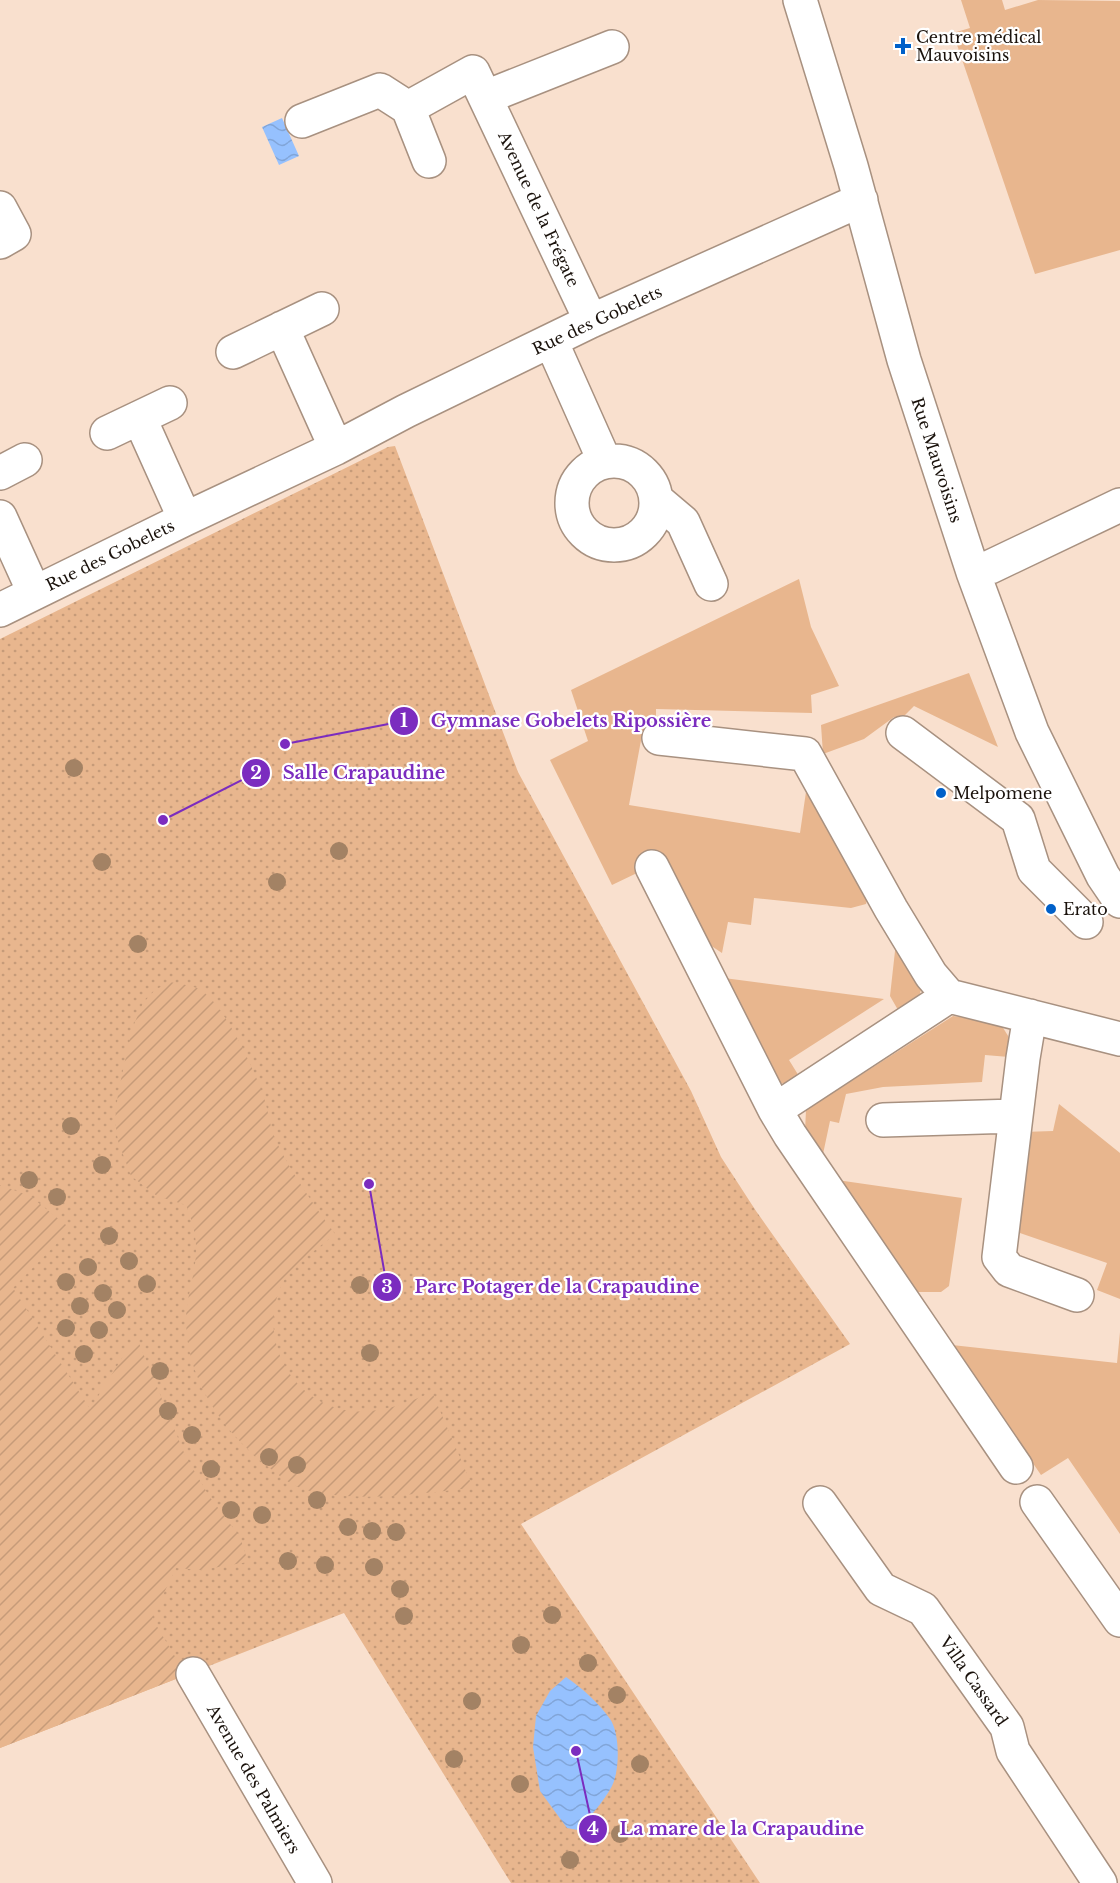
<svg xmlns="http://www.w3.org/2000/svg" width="1120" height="1883" font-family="'Libre Baskerville',serif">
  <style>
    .grass { fill: #e8b68e }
    .park { fill: url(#park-dots) }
    .garden { fill: url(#garden-furrows) }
    .water { fill: url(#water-waves) }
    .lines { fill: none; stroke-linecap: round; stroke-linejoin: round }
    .minor-casing { stroke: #a89180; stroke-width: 36 }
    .minor { stroke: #fff; stroke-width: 33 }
    .tree { fill: #a38264 }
    .poi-dot { fill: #0060c9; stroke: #fff; stroke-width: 2 }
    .labels { text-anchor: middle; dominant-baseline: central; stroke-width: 4.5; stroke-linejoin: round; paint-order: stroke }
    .poi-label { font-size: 16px; fill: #1a120c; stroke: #fff; text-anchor: start }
    .street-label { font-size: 16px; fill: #1a120c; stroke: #fff }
    .leader { fill: none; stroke: #7b2cbf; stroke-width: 2 }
    .callout-dot { fill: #7b2cbf; stroke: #fff; stroke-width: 2 }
    .mark-label { font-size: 18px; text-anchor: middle; font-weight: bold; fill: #fff }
    .callout-label { font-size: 18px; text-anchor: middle; font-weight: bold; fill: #7b2cbf; stroke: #fff; stroke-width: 4.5; stroke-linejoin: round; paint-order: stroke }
  </style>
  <defs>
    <pattern id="park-dots" width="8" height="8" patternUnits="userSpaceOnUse" patternTransform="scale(1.5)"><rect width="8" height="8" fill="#e8b68e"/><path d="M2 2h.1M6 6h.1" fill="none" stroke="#c69b79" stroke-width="1.8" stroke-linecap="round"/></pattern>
    <pattern id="garden-furrows" width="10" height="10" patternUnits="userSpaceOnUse" patternTransform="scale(1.5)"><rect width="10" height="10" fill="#e8b68e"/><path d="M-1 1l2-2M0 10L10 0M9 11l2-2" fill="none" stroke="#c69b79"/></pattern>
    <pattern id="water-waves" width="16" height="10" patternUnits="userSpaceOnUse" patternTransform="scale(1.5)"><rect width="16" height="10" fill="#96c1fe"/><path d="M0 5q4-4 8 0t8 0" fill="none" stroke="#81a5d8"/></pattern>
  </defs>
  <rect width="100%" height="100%" fill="#f9e0ce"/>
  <path class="grass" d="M961,0H1002L1005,10L1038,0L1120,1V250L1035,274L953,33L970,28Z
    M799,579L811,627L839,686L811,695L812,713L656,709V731L642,735L629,805L800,833L807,785L868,895L866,904L851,908L754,898L751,925L728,922L722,953L707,943L637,873L612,885L550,760L588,741L571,690Z
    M969,673L998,747L914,706L900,720L894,717L864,739L823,754L821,725Z
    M896,942L922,986L917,1004L902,1017L890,996Z
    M724,978L884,999L789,1060L802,1081L791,1085L775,1082Z
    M953,1016L1000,1023L1010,1039L1009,1057L985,1055L982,1082L883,1087L846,1094L839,1123L830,1121L823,1154L818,1152L805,1131L806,1110Z
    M1059,1104L1120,1153V1299L1097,1290L1107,1263L1017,1232L1023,1132L1053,1131Z
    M837,1180L962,1198L949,1286L941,1292H913Z
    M1120,1332V1534L1068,1458L1041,1475L952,1345L1117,1363Z"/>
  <path class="park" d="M395,446L518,772L691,1091L721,1157L756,1211L850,1344L521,1524L760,1883H511L344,1613L0,1748V639L388,447Z"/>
  <path class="garden" d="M170,982C180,984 192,985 201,990C226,1007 256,1073 265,1101C269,1115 270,1128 276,1141C292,1174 314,1205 335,1234C319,1248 291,1266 282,1284C256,1339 292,1405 352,1411C380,1414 407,1403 432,1392L473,1488C420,1493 362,1503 310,1491C295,1488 282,1478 271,1469C224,1433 187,1382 186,1321C186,1298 195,1276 196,1253C197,1237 192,1220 186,1205L157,1196L131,1176L118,1141L115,1121L118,1093L132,1029L143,1003L155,990Z
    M0,1185L30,1196L71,1229L13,1288L90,1409L136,1336L185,1455L209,1496L240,1537L248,1562L201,1570L176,1568L152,1618L186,1675L0,1748Z"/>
  <path class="water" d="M282,118L299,156L279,165L262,127Z
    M566,1677C583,1689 598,1702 610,1719C620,1733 620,1770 612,1786C603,1803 590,1816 578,1830L567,1828L540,1791L533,1747L536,1716L550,1691Z"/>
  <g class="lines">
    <defs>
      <path id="minor" d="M800,0L851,166L904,360L973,572L1032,732L1103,876L1120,901
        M486,97L612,47
        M408,108L473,72L591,321
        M302,121L380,90L408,108L429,161
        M0,208L14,234L0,242
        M282,328L336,448
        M551,341L604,460
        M233,352L322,309
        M140,419L185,519
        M107,433L170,403
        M572 503a42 42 0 1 1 84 0a42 42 0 1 1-84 0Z
        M0,473L25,460
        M657,500L683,522L711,584
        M0,517L34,592
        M973,572L990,567L1120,505
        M0,610L185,519L336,448L406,411L591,321L861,200
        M903,733L1018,819L1034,870L1086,922
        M659,738L805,754L891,909L931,975L949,996L1120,1039
        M652,867L775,1110L790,1135L1016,1467
        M1030,1016L1023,1058L999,1257L1009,1270L1077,1295
        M775,1110L949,996
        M883,1120L1015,1116
        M1037,1502L1120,1620
        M820,1503L881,1589L923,1609L1007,1727L1013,1751L1100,1883
        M193,1674L315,1883"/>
    </defs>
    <use href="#minor" class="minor-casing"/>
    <use href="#minor" class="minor"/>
  </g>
  <g class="tree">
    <circle cx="74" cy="768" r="9"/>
    <circle cx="339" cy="851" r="9"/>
    <circle cx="102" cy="862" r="9"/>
    <circle cx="277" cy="882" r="9"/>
    <circle cx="138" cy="944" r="9"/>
    <circle cx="71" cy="1126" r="9"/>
    <circle cx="102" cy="1165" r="9"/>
    <circle cx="29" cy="1180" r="9"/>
    <circle cx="57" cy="1197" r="9"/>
    <circle cx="109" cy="1236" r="9"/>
    <circle cx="129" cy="1261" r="9"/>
    <circle cx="88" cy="1267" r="9"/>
    <circle cx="66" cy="1282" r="9"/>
    <circle cx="147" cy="1284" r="9"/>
    <circle cx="360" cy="1285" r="9"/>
    <circle cx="103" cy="1293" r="9"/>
    <circle cx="80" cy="1306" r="9"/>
    <circle cx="117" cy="1310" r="9"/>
    <circle cx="66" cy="1328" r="9"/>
    <circle cx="99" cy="1330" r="9"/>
    <circle cx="370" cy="1353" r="9"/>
    <circle cx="84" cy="1354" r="9"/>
    <circle cx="160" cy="1371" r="9"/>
    <circle cx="168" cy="1411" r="9"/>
    <circle cx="192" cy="1435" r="9"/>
    <circle cx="269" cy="1457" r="9"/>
    <circle cx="297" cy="1465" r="9"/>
    <circle cx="211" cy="1469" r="9"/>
    <circle cx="317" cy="1500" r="9"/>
    <circle cx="231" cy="1510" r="9"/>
    <circle cx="262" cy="1515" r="9"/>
    <circle cx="348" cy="1527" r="9"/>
    <circle cx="372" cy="1531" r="9"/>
    <circle cx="396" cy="1532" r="9"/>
    <circle cx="288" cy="1561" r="9"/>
    <circle cx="325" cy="1565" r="9"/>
    <circle cx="374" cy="1567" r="9"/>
    <circle cx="400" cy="1589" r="9"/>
    <circle cx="552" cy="1615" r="9"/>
    <circle cx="404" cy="1616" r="9"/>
    <circle cx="521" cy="1645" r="9"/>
    <circle cx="588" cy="1663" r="9"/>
    <circle cx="617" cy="1695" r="9"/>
    <circle cx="472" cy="1701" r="9"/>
    <circle cx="454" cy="1759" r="9"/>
    <circle cx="640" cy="1764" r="9"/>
    <circle cx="520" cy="1784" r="9"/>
    <circle cx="620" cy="1834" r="9"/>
    <circle cx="570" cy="1860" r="9"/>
  </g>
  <g class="poi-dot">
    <path d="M900 37h6v6h6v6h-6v6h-6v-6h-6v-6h6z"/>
    <circle cx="941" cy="793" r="6"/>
    <circle cx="1051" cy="909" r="6"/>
  </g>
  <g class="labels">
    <g class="poi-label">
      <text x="916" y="37">Centre médical<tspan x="916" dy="18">Mauvoisins</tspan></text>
      <text x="953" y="793">Melpomene</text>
      <text x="1063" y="909">Erato</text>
    </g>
    <g class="street-label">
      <text transform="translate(539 209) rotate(65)">Avenue de la Frégate</text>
      <text transform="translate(597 320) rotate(-25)">Rue des Gobelets</text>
      <text transform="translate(937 460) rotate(72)">Rue Mauvoisins</text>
      <text transform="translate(110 555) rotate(-26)">Rue des Gobelets</text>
      <text transform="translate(974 1681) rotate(55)">Villa Cassard</text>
      <text transform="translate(254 1779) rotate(60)">Avenue des Palmiers</text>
    </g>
  </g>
  <path class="leader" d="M285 744L404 721M163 820L256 773M369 1184L387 1287M576 1751L593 1829"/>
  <g class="callout-dot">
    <circle cx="285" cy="744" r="6"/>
    <circle cx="163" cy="820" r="6"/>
    <circle cx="369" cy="1184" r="6"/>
    <circle cx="576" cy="1751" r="6"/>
    <circle cx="404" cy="721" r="15"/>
    <circle cx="256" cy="773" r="15"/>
    <circle cx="387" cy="1287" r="15"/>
    <circle cx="593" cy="1829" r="15"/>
  </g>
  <g class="mark-label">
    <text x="404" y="727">1</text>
    <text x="256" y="779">2</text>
    <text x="387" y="1293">3</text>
    <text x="593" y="1835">4</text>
  </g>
  <g class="callout-label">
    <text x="571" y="727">Gymnase Gobelets Ripossière</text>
    <text x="364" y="779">Salle Crapaudine</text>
    <text x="557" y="1293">Parc Potager de la Crapaudine</text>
    <text x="742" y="1835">La mare de la Crapaudine</text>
  </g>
</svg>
